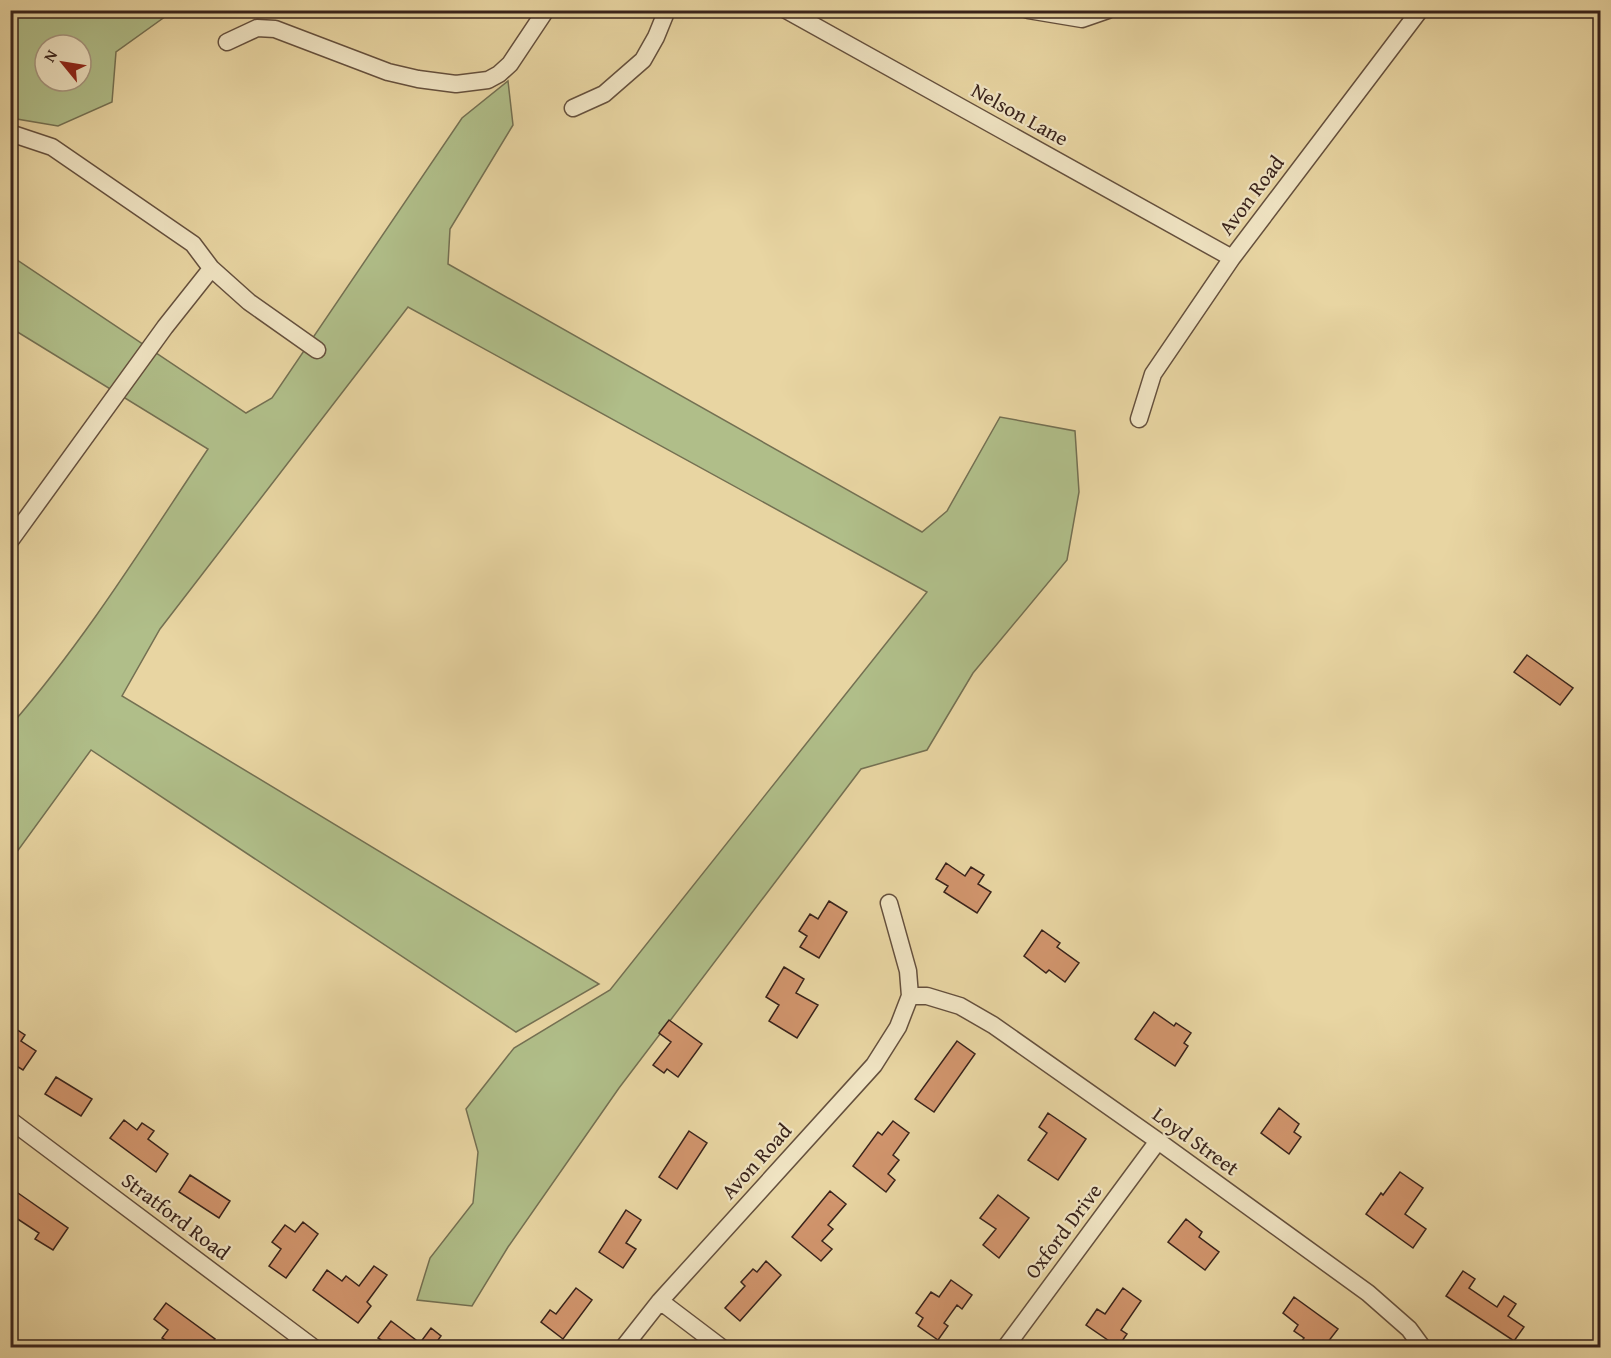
<svg xmlns="http://www.w3.org/2000/svg" width="1611" height="1358" font-family="'Gentium Book Plus',serif">
  <style>
    .green { fill: #b0be89; stroke: #747052; stroke-width: 1.5; fill-rule: evenodd }
    .building { fill: #d1956d; stroke: #39231b; stroke-width: 1.5 }
    .lines { fill: none; stroke-linecap: round; stroke-linejoin: round }
    .minor-casing { stroke: #65503d; stroke-width: 19 }
    .minor { stroke: #f0e4c3; stroke-width: 16 }
    .labels { text-anchor: middle; dominant-baseline: central; stroke-width: 4.5; stroke-linejoin: round; paint-order: stroke }
    .street-label { font-size: 21px; fill: #39231b; stroke: #f0e4c3 }
  </style>
  <rect width="100%" height="100%" fill="#e8d5a2"/>
  <filter id="stains"><feTurbulence type="fractalNoise" baseFrequency=".00333" numOctaves="4"/><feColorMatrix values="0 0 0 0 .2 0 0 0 0 .09 0 0 0 0 .02 0 0 0 .5 -.17"/></filter>
  <radialGradient id="worn" r=".72"><stop offset=".6" stop-color="#630" stop-opacity="0"/><stop offset="1" stop-color="#630" stop-opacity=".3"/></radialGradient>
  <path class="green" d="M10,11L11,10L173,11L116,52L112,102L58,126L11,118ZM45,45H81V81H45Z
    M508,81L513,125L450,229L448,264L922,532L947,511L1000,417L1075,431L1079,492L1067,560L973,673L927,750L861,769L619,1088L508,1247L472,1306L417,1300L430,1258L473,1203L478,1152L466,1109L514,1048L610,990L927,592L408,307L160,629L122,696L599,984L516,1032L91,750L11,860V725C86,639 145,543 208,449L11,328V256L246,413L272,398L462,118Z"/>
  <path class="building" d="M1527,655L1573,688L1560,705L1514,672Z
    M946,863L965,876L971,867L984,875L978,884L991,892L977,913L944,892L948,886L936,879Z
    M829,901L847,912L819,958L800,947L807,936L799,931L810,914L818,919Z
    M1042,930L1060,943L1057,947L1079,963L1065,982L1049,970L1046,973L1024,956Z
    M784,967L804,979L796,993L818,1005L797,1038L769,1021L779,1005L766,997Z
    M1154,1012L1174,1026L1176,1023L1191,1033L1184,1043L1188,1046L1175,1066L1135,1039Z
    M669,1020L702,1044L678,1077L667,1069L664,1073L653,1065L671,1042L659,1033Z
    M10,1025L25,1035L21,1041L36,1051L23,1070L10,1062Z
    M957,1041L975,1054L934,1112L915,1099Z
    M56,1077L92,1099L81,1116L45,1094Z
    M1279,1108L1299,1124L1294,1132L1301,1137L1289,1154L1261,1133Z
    M1048,1113L1086,1139L1058,1180L1028,1160L1047,1133L1039,1127Z
    M124,1120L137,1130L142,1123L154,1131L148,1139L168,1154L156,1172L110,1138Z
    M893,1121L909,1133L893,1155L899,1160L888,1174L895,1180L886,1192L853,1166L878,1132L882,1135Z
    M689,1131L707,1143L677,1189L659,1177Z
    M1400,1172L1423,1188L1405,1214L1426,1229L1413,1248L1366,1214L1381,1193L1383,1195Z
    M190,1175L230,1201L219,1218L179,1192Z
    M830,1191L846,1204L828,1225L833,1229L822,1241L832,1249L821,1261L792,1237Z
    M18,1193L68,1228L53,1250L35,1239L39,1233L10,1214V1204Z
    M998,1195L1029,1218L999,1258L983,1245L996,1229L980,1218Z
    M626,1210L641,1220L626,1243L636,1249L623,1268L599,1252Z
    M1186,1219L1202,1232L1199,1237L1219,1252L1205,1270L1168,1242Z
    M303,1222L318,1234L286,1278L269,1266L281,1249L272,1242L285,1225L295,1232Z
    M766,1261L781,1275L740,1321L725,1308L745,1286L741,1282L753,1269L757,1272Z
    M374,1266L387,1275L367,1302L371,1306L358,1323L313,1290L327,1270L342,1281L346,1276L359,1286Z
    M1463,1271L1475,1279L1469,1288L1497,1307L1504,1296L1516,1304L1508,1316L1524,1327L1514,1341L1446,1296Z
    M951,1280L972,1295L962,1309L957,1305L944,1323L948,1326L938,1340L918,1326L923,1318L916,1313L931,1292L939,1297Z
    M576,1288L592,1300L563,1339L541,1322L550,1310L556,1314Z
    M1123,1288L1141,1301L1121,1330L1127,1334L1118,1347L1086,1325L1097,1309L1105,1314Z
    M1294,1297L1338,1329L1324,1347H1297L1304,1338L1294,1331L1298,1325L1283,1313Z
    M166,1303L215,1339L209,1347H176L162,1338L168,1330L154,1319Z
    M391,1321L420,1343L431,1328L441,1336L433,1347H392L378,1338Z"/>
  <g class="lines">
    <defs>
      <path id="minor" d="M786,10L1232,258
        M1028,10L1082,19L1108,10
        M227,42L257,28L275,29L388,72L418,79L456,84L488,80L499,74L510,64L546,10
        M573,108L604,94L643,60L656,37L667,10
        M10,133L52,147L193,244L211,268L249,302L317,350
        M1139,419L1153,374L1232,258L1420,10
        M10,541L165,327L211,269
        M889,903L908,971L910,996
        M10,1120L314,1348
        M660,1301L722,1348
        M623,1348L660,1301L874,1065L898,1027L910,996H927L960,1006L993,1025L1158,1141L1368,1293L1409,1329L1423,1348
        M1005,1348L1158,1141"/>
    </defs>
    <use href="#minor" class="minor-casing"/>
    <use href="#minor" class="minor"/>
  </g>
  <g class="labels">
    <g class="street-label">
      <text transform="translate(1020 114) rotate(29)">Nelson Lane</text>
      <text transform="translate(1251 195) rotate(-53)">Avon Road</text>
      <text transform="translate(1196 1141) rotate(36)">Loyd Street</text>
      <text transform="translate(756 1161) rotate(-48)">Avon Road</text>
      <text transform="translate(176 1216) rotate(37)">Stratford Road</text>
      <text transform="translate(1063 1231) rotate(-53)">Oxford Drive</text>
    </g>
  </g>
  <rect width="1611" height="1358" fill="none" stroke="#e8d5a2" stroke-width="36"/>
  <rect x="12" y="12" width="1587" height="1334" fill="none" stroke="#39231b" stroke-width="3"/>
  <rect x="18" y="18" width="1575" height="1322" fill="none" stroke="#39231b" stroke-width="1.5"/>
  <g transform="translate(63 63) rotate(300)"><circle r="28" fill="#f0e4c3" stroke="#a79780" stroke-width="1.5"/>
  <path d="M0-4.5L10 22L0 15L-10 22Z" fill="#8f2418"/>
  <text y="-9" font-size="16" font-weight="bold" text-anchor="middle" fill="#39231b">N</text>
  </g>
  <rect width="100%" height="100%" filter="url(#stains)"/>
  <rect width="100%" height="100%" fill="url(#worn)"/>
</svg>
